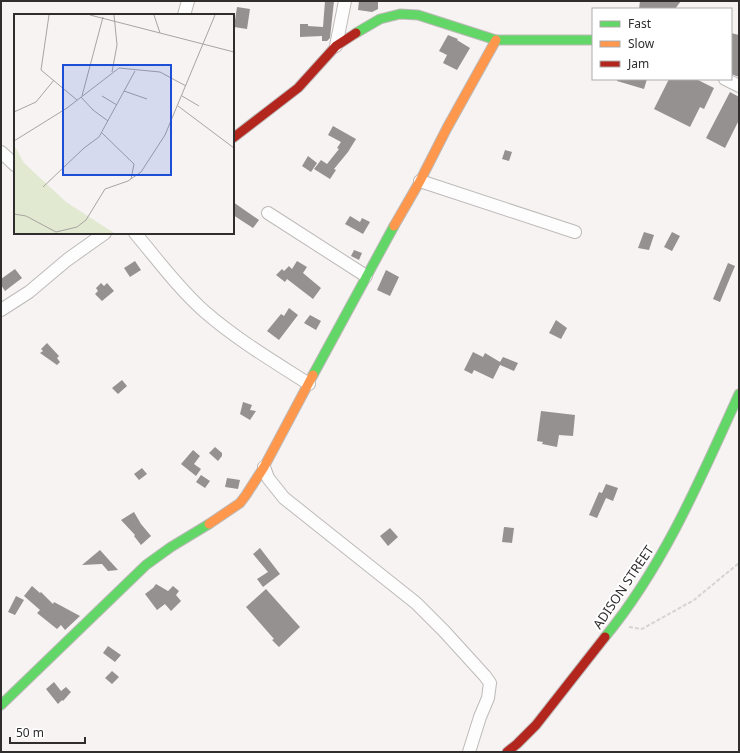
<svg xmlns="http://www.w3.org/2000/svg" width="740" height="753" font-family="'Noto Sans',sans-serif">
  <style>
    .building { fill: #949190 }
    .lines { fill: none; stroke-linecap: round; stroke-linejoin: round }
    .street-casing { stroke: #bdbab9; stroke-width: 14 }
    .fast-casing { stroke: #bdbab9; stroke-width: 11 }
    .slow-casing { stroke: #bdbab9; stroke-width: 11 }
    .jam-casing { stroke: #bdbab9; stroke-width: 11 }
    .path { stroke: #d4d4d4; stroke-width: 2; stroke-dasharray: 4 2; stroke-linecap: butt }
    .street { stroke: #fefdfd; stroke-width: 12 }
    .fast { stroke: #63d668; stroke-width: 9 }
    .slow { stroke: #ff974d; stroke-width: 9 }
    .jam { stroke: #b3261e; stroke-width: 9 }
    .labels { text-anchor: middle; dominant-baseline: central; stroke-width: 4; stroke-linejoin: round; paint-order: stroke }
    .street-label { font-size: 13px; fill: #302d2d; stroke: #fff }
    .inset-road { fill: none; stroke: #a7a4a3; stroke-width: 1 }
    .view { fill: #1d4ed8; fill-opacity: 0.15; stroke: #1d4ed8; stroke-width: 2 }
    .inset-edge { fill: none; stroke: #302d2d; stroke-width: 2 }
  </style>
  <rect width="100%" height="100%" fill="#f6f3f2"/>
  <path class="building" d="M325,1H334L330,38L327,41H322V36L300,37V24H308V26L323,27Z
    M359,1H378V9L372,12L358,10Z
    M640,1H681L675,9H639Z
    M237,7L250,9L247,29L234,27Z
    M731,33L739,35V77L731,74Z
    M448,35L458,39L457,40L470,48L457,70L443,63L447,55L439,51Z
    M617,79H647L644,89L617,81Z
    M669,79H696L714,88L704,109L700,107L690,127L654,109Z
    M730,92L739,97V120L725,148L706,138Z
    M333,126L356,139L348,152L334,169L336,170L330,179L314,169L321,160L327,164L339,149L337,148L341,142L328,135Z
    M505,150L512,152L509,161L502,159Z
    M308,156L317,163L311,172L302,166Z
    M233,202L259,220L253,228L233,215Z
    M350,216L360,222L362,218L370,222L363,234L345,224Z
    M644,232L654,235L649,250L638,248Z
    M672,232L680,236L672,251L664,247Z
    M354,250L362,253L359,260L351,256Z
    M135,261L141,270L130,277L124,268Z
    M297,261L307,267L303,273L321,288L313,299L287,279L285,282L276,275L282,269L284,271L289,266L292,269Z
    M728,263L735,266L720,302L713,299Z
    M15,269L22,278L5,291L1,285V279Z
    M386,270L399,277L390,296L377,290Z
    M101,283L104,286L107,283L114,291L102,301L95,294L98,291L96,288Z
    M289,308L298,315L279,340L267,331L281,314L284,316Z
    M310,315L321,321L316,330L304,323Z
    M556,320L567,328L561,339L549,333Z
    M47,343L59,356L57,358L60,362L57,365L40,353L43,351L41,349Z
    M473,352L483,357L485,353L500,362L503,357L518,363L514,371L500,365L493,379L474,370L472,374L464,370Z
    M122,380L127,386L118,394L112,388Z
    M243,402L252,405L250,410L256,411L250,420L240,414Z
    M541,411L575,415L573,436L559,435L557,447L542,444L543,442L537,441Z
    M215,447L222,453V456L218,461L209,453Z
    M193,450L200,456L194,464L201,469L196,476L181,464Z
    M142,468L147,474L139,480L134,474Z
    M201,475L210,481L205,488L196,482Z
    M227,478L240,480L238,489L225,487Z
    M606,484L618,488L613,501L606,498L597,518L589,515L599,492L602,493Z
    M134,512L141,524L151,536L141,545L134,536L135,535L121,520Z
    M504,527L514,528L512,543L502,542Z
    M390,528L398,537L388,546L380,536Z
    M260,548L280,574L263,587L257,579L268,572L253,554Z
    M100,550L118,570L108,571L102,564L82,565Z
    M156,584L168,591L173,586L179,591L176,595L181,601L171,611L165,604L157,610L145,594L153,588Z
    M32,586L40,593L41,592L53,604L54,602L80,616L65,630L61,625L57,629L37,613L40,610L24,596Z
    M266,589L300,627L279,647L272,640L274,639L246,607Z
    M16,596L24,600L15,615L8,612Z
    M108,646L121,655L115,662L103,653Z
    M112,671L119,677L112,684L105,678Z
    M54,682L61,691L66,687L71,692L63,701L62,700L58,704L46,689Z"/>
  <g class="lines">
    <defs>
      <path id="street" d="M184,15L188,1
        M336,46L345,1
        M725,79L739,86
        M1,152L15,165
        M420,181L575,232
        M268,213L366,276
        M135,233C157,259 178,288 204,311C236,339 273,361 309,384
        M1,310L29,292L67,260L105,233
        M264,467L268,478L284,498L416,603L444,631L485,676L490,683L488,698L480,717L469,752"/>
      <path id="fast" d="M356,33L380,19L400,14L418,15L496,40H593
        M313,375L394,226
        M605,637C664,565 701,478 739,394
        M1,705L146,565L171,547L209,524"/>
      <path id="slow" d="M394,226L420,181L447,128L496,40
        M209,524L240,503L246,495L264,467L313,375"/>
      <path id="jam" d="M233,138L298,88L336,46L356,33
        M507,752L517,744L536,725L605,637"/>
    </defs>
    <use href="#street" class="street-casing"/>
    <use href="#fast" class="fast-casing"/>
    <use href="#slow" class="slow-casing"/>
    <use href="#jam" class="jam-casing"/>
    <path class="path" d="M629,627L642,629L694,600L739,563"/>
    <use href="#street" class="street"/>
    <use href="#fast" class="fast"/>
    <use href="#slow" class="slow"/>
    <use href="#jam" class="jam"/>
  </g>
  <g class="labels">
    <g class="street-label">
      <text transform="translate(623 587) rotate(-56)">ADISON STREET</text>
    </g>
  </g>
  <g transform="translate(14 14)">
    <rect width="220" height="220" fill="#f6f3f2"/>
    <path d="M0,131L10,149L52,188L100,219H0Z" fill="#e1e9d0"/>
    <path class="inset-road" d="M35,1L27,56L63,86M76,1L220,38M140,1L146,19M98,58L103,31L100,1M110,77L133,85M68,82L89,3M88,82L103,91M168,82L185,92M67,83L79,96L94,107M164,92L220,134M0,98L22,88L40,66M88,119L120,150L117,165M0,127L53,94L105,54L146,58L172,72M29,173L70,134L85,123L121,57M0,200L12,202L42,218L63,213L72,206L91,175L114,167L127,158L151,121L201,1"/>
    <path class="view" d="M49,51H157V161H49Z"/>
    <rect width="220" height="220" class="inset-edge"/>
  </g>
  <rect width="740" height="753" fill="none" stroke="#302d2d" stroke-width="4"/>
  <rect x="592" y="8" width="140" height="72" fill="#ffffff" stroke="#acabab"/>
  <rect x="600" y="21" width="20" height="6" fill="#63d668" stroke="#acabab"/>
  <text x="628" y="28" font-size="12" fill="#302d2d">Fast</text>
  <rect x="600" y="41" width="20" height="6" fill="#ff974d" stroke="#acabab"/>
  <text x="628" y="48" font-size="12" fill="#302d2d">Slow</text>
  <rect x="600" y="61" width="20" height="6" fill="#b3261e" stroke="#acabab"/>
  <text x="628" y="68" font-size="12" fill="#302d2d">Jam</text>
  <path d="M10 737v6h75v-6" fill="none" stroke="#302d2d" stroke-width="2"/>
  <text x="16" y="737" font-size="12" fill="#302d2d" stroke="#ffffff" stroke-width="3" paint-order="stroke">50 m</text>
</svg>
